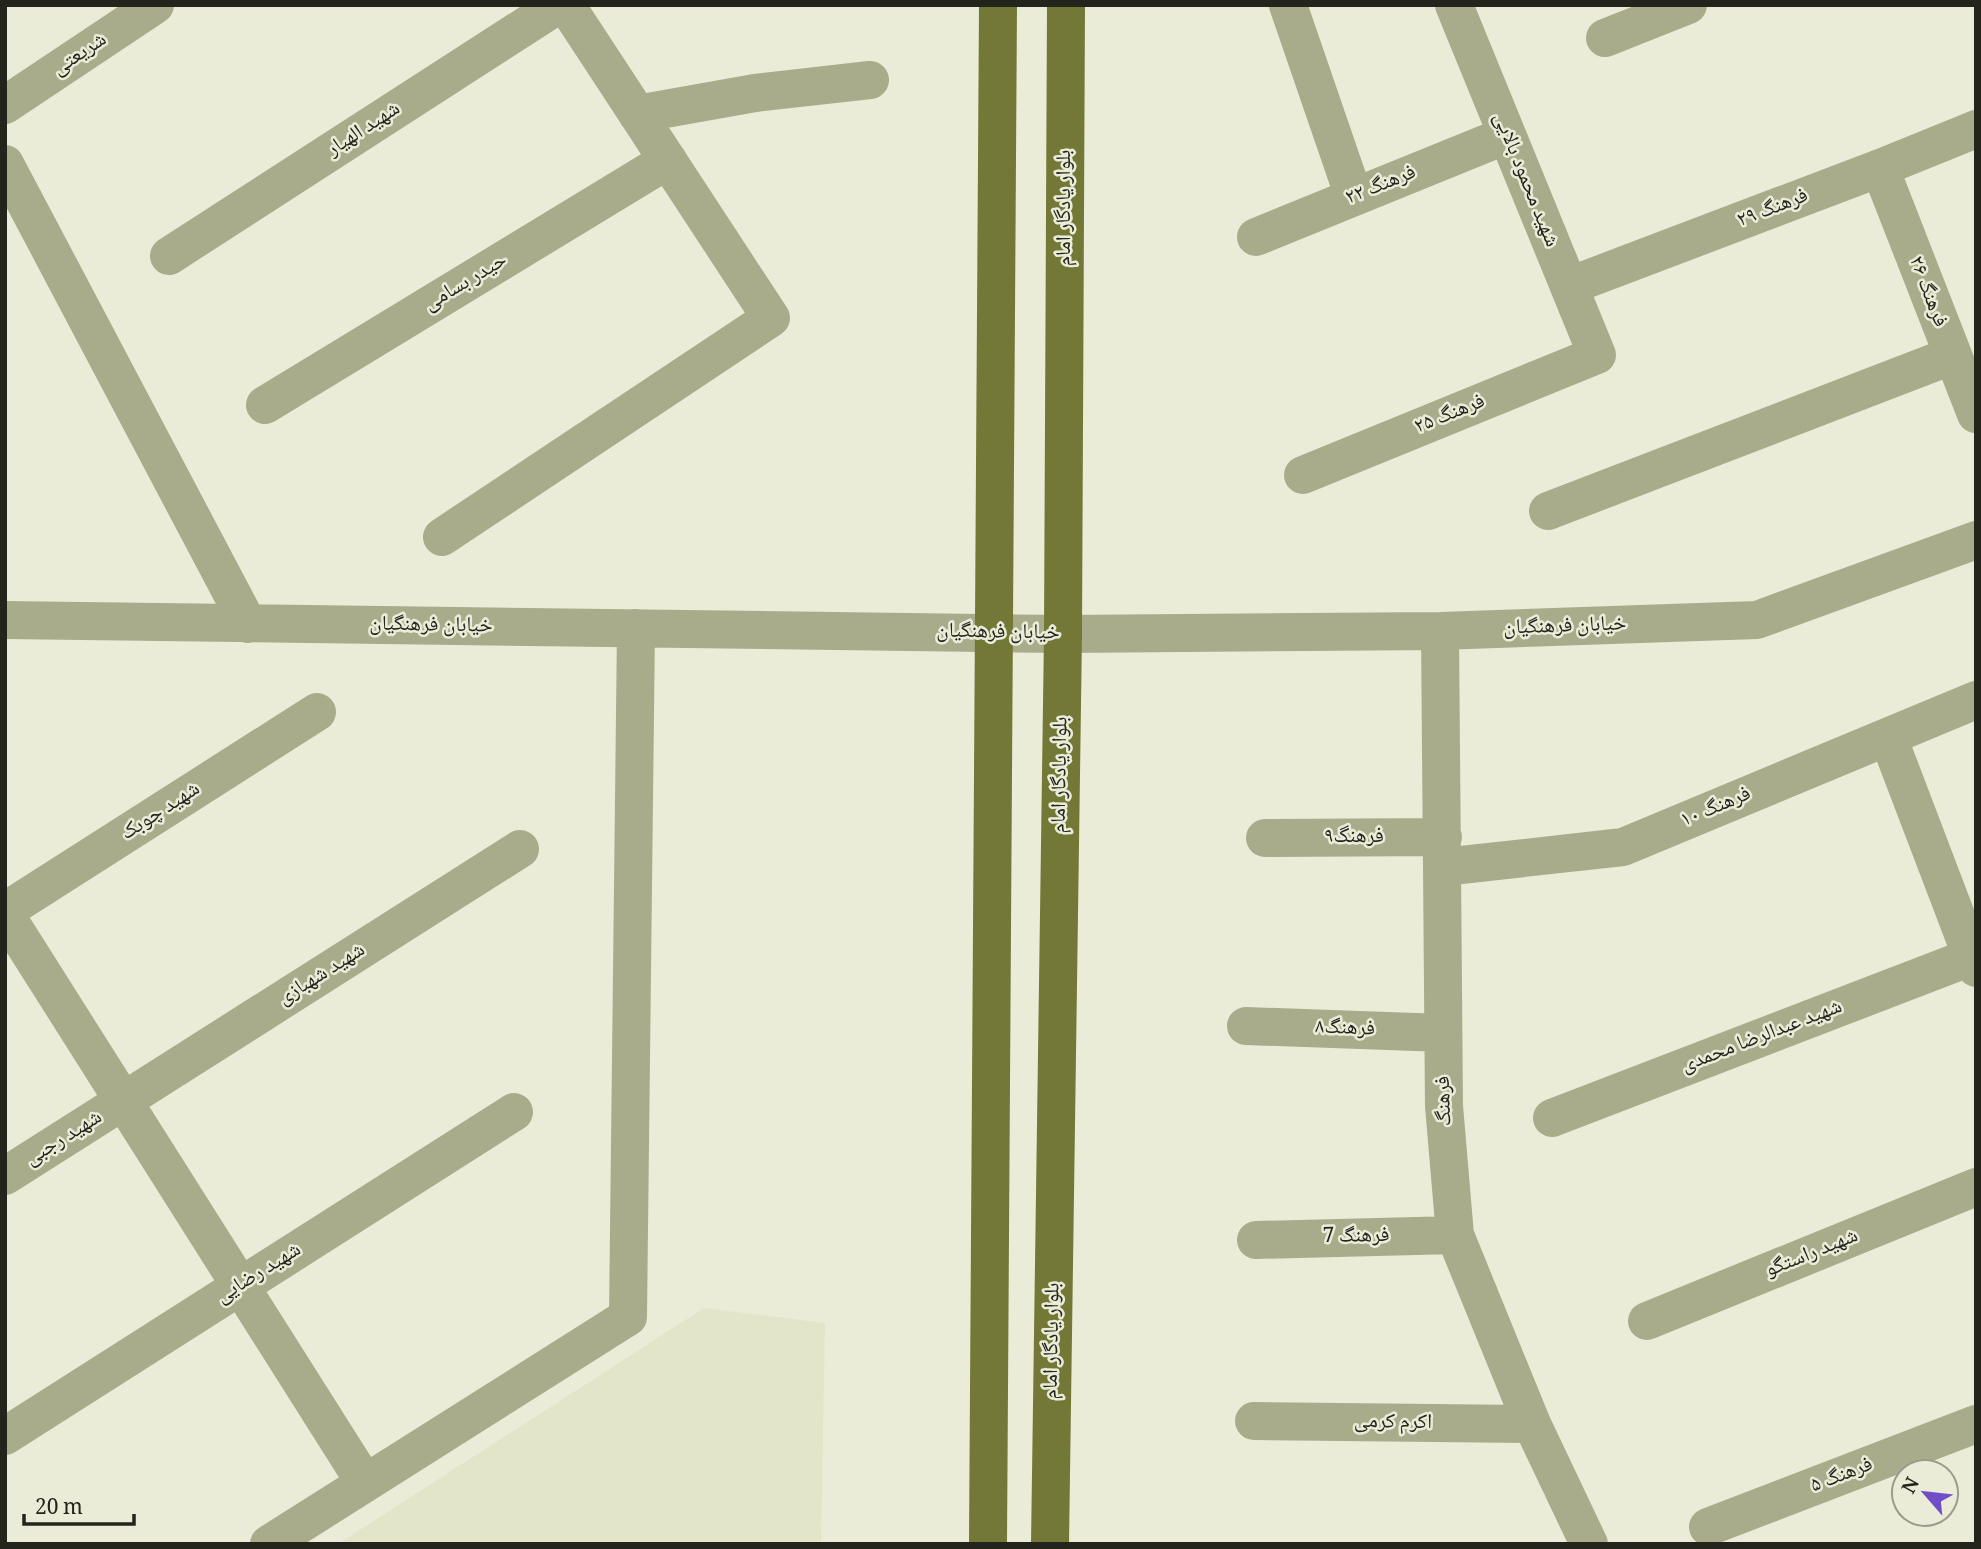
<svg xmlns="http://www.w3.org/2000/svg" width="1981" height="1549" font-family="Georgia,'Noto Naskh Arabic',serif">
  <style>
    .built { fill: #e2e5c8 }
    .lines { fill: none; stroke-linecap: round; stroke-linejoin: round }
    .minor { stroke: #a9ac8b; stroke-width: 38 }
    .major { stroke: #737837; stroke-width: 38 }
    .labels { text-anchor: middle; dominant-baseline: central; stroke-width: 5; stroke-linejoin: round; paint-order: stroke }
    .street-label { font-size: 21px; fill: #23241c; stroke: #eaecd7 }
  </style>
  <rect width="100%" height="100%" fill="#eaecd7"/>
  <path class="built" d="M704,1308L825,1323L821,1544H338Z"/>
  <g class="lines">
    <path class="minor" d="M1288,5L1354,197
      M1605,38L1688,5
      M5,105L155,5
      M637,114L755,93L870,80
      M5,164L248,624
      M1880,168L1976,414
      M1256,237L1507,135
      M169,256L558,5
      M1569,286L1880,168L1976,129
      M265,405L668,160
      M1303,475L1597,355L1454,5
      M1548,511L1951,356
      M442,537L771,318L566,5
      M5,620L1063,634L1440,631L1757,620L1976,540
      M1440,631L1444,1106L1455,1235L1532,1424L1589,1544
      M1888,737L1976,968
      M1265,838L1443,837
      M1443,867L1623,847L1976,700
      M5,911L317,712
      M5,914L365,1483
      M1246,1026L1443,1033
      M1552,1118L1976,955
      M5,1176L520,849
      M1256,1240L1455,1235
      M1647,1321L1976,1187
      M1254,1421L1532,1424
      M5,1436L514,1112
      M1708,1527L1976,1424
      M269,1544L628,1317L636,628"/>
    <path class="major" d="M988,1544L998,5
      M1050,1544L1063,634L1066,5"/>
  </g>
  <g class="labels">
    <g class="street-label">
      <text transform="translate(80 55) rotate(-34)">شریعتی</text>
      <text transform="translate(364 130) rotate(-33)">شهید الهیار</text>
      <text transform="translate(1525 180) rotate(68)">شهید محمود بالایی</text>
      <text transform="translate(1381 186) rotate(-22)">فرهنگ ۲۲</text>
      <text transform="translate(1065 208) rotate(-90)">بلوار یادگار امام</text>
      <text transform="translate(1773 209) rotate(-21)">فرهنگ ۲۹</text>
      <text transform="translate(466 283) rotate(-31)">حیدر بسامی</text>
      <text transform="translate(1927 292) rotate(69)">فرهنگ ۲۶</text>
      <text transform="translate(1450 415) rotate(-22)">فرهنگ ۲۵</text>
      <text transform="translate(431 626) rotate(1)">خیابان فرهنگیان</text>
      <text transform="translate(1565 627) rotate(-2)">خیابان فرهنگیان</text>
      <text transform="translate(998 633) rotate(1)">خیابان فرهنگیان</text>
      <text transform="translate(1061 775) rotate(-89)">بلوار یادگار امام</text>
      <text transform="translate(1716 808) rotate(-23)">فرهنگ ۱۰</text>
      <text transform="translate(161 812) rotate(-33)">شهید چوبک</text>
      <text x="1354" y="837">فرهنگ۹</text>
      <text transform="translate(322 975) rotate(-32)">شهید شهبازی</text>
      <text transform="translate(1345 1029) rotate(2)">فرهنگ۸</text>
      <text transform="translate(1762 1037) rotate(-21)">شهید عبدالرضا محمدی</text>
      <text transform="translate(1445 1101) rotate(-92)">فرهنگ</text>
      <text transform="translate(64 1139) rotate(-32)">شهید رجبی</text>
      <text transform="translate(1356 1237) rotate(-1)">فرهنگ 7</text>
      <text transform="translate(1812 1254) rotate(-22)">شهید راستگو</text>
      <text transform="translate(259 1274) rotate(-32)">شهید رضایی</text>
      <text transform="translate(1053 1341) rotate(-89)">بلوار یادگار امام</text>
      <text transform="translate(1393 1423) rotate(1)">اکرم کرمی</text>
      <text transform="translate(1842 1476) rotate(-21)">فرهنگ ۵</text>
    </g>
  </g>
  <rect width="1981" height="1549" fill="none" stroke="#23241c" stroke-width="14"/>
  <g transform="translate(1925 1493) rotate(298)"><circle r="33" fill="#eaecd7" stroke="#9a9c8c" stroke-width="2"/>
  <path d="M0-5L12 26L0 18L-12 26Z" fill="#714ec7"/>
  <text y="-10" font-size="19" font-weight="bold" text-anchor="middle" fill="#23241c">N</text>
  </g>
  <path d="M24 1514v10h110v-10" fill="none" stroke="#23241c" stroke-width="3.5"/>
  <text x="35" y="1514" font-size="21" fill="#23241c" stroke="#eaecd7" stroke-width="5" paint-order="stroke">20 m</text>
</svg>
